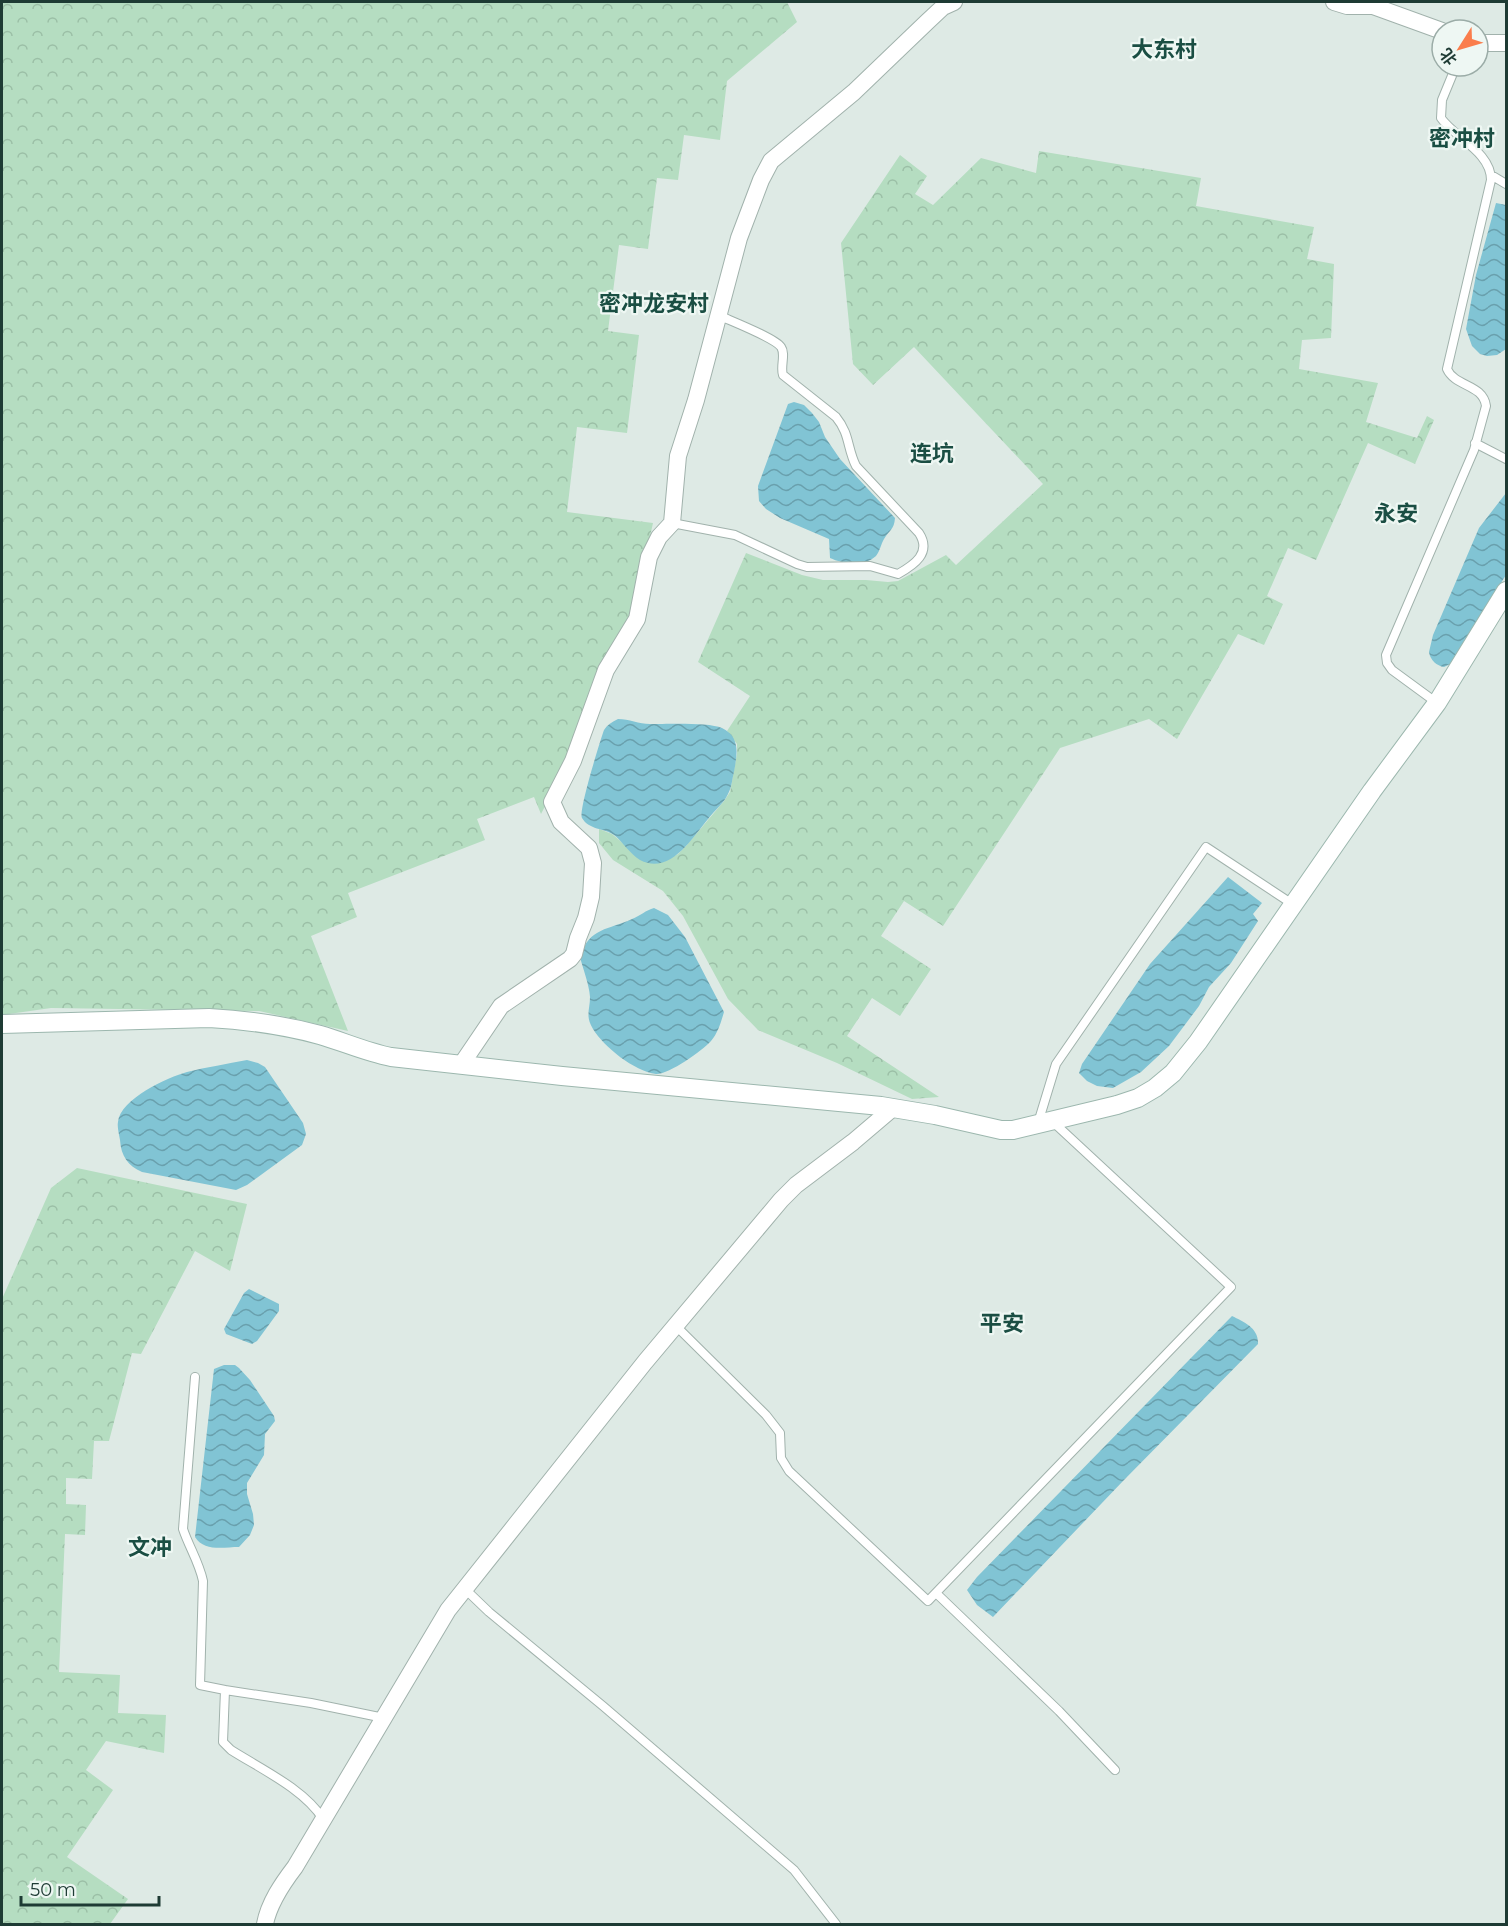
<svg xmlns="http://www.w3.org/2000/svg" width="1508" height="1926" font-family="Montserrat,'Noto Sans SC',sans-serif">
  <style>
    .forest { fill: url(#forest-crowns) }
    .water { fill: url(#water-waves) }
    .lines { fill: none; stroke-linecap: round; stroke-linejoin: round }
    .lane-casing { stroke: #a1b2ac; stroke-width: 10 }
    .street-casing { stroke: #a1b2ac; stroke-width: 18 }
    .secondary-casing { stroke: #9cb7ae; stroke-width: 20 }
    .lane { stroke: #fff; stroke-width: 8 }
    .street { stroke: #fff; stroke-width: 16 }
    .secondary { stroke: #fff; stroke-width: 18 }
    .labels { text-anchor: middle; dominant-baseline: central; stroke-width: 4.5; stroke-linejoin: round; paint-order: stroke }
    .quarter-label { font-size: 22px; font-weight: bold; fill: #1a4e43; stroke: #eef7f3 }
  </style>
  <defs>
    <pattern id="forest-crowns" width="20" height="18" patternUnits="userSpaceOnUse" patternTransform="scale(1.5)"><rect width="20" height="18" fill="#b5ddc1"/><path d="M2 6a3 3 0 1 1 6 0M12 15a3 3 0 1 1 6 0" fill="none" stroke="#9bbfa6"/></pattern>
    <pattern id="water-waves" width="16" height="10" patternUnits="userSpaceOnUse" patternTransform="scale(1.5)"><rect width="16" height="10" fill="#81c4d4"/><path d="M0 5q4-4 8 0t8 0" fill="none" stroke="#69a0ad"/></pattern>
  </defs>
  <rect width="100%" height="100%" fill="#deeae5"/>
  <path class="forest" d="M2,2H787L797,22L727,81L720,140L684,135L678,180L657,178L648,249L619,245L608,331L639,335L627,433L577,427L567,512L653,523L634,608L556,785L541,814L534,797L477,819L485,840L348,893L357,917L311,936L348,1031L259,1011L51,1008L2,1015Z
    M1039,151L1201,178L1196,206L1314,227L1307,259L1334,264L1331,338L1302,340L1299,369L1378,383L1366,422L1417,438L1427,416L1434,420L1415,464L1368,443L1316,560L1288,548L1267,596L1283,604L1264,645L1238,634L1177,739L1149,719L1060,748L943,926L904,901L881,936L931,969L900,1016L872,998L847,1036L939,1097L912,1099L837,1063L758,1030L728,999L683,916L663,891L613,860L599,843V829L612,834L625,845L633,854L663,862L678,854L686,846L724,801L730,792L737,754V744L727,731L750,696L698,662L746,553L802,575L823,580H866L888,582L898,581L946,555L956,565L1043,484L914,347L873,385L853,364L841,243L900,155L927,176L915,194L933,205L981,158L1036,173Z
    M77,1168L247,1204L230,1271L195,1251L141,1354L132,1353L109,1441H94L92,1479L66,1478V1504L86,1505L85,1535L65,1534L59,1672L120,1675L118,1713L166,1715L164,1753L106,1741L86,1770L113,1790L67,1857L128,1899L110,1924H2V1299L51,1188Z"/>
  <path class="water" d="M1496,203L1506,205V349L1497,355L1487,356L1480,354L1472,346L1466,329L1476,275Z
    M794,402L804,405L812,413L819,422L825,437L840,459L895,518C894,530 890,529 884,539C881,544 880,551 876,556C864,567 843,564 830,558L829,539L780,518L766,509L759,501L758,486L788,404Z
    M1506,493V575L1450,664L1444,667C1437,666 1430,660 1429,652L1433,635L1479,528Z
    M618,719C629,719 639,724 650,724C666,724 709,722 722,728C741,737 737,755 734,772C732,779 732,787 728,794C724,803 715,810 708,819C693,837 670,876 640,860C630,854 623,842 614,835C604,828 589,830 582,818C578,812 600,741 604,730C607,725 612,722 618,719Z
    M1228,877L1262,903L1253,914L1258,921L1231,963L1209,987L1199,1006L1169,1046L1141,1072L1113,1088L1097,1086L1087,1081L1079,1073L1082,1064L1150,964Z
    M654,908L668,915L685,937L724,1012C721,1022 718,1033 711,1041C702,1051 668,1075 656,1074C634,1071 604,1047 593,1029C585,1016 590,1010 590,997C589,984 583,969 580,957C589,927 609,930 632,919C640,916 646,910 654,908Z
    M247,1060L258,1063L265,1067L303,1123L306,1134L302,1145L247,1185L236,1190L142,1172C128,1166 121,1156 120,1140C119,1134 117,1127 118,1122C120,1099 168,1077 187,1072C207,1067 227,1064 247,1060Z
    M249,1289L279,1304V1311L257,1341L252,1344L226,1334L224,1329L244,1293Z
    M1232,1316C1244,1322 1259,1328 1258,1344L1123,1481L993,1617L977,1605L967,1590L977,1577Z
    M224,1365H235L239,1368L250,1380L274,1416L275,1421L265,1434L264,1455L247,1483V1494L253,1514L254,1525L250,1535L239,1547C224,1547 204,1552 195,1537L214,1369Z"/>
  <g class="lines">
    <defs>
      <path id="lane" d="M1491,175L1506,184
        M1475,443L1506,459
        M672,523L735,535L797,564L807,567L870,566L898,574C914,565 932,553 919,533L856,466C847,448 850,434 836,417L783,375C780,367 786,354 781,347C775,338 731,321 718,315
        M1437,703L1392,670L1387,663L1386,655L1474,450L1486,406C1483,384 1455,387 1447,369L1491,180C1491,152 1455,138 1441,118L1442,100L1456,66
        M1038,1123L1056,1064L1206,847L1294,905
        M675,1325L766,1415L780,1433L781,1458L789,1471L928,1601L1231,1287L1052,1121
        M195,1377L183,1529C189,1547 199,1562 203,1581L200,1685L225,1690L223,1742L231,1750C261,1769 304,1789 323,1819
        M465,1589L489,1612L603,1706L794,1870L836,1924
        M936,1593L1059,1711L1115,1770
        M225,1690L311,1703L384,1718"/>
      <path id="street" d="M1334,2L1347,6H1373L1442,31
        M1478,43H1506
        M461,1065L501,1006L570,959L574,954L578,938L586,918L591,897L593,863L589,848L561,822L552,802L573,761L606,670L637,619L649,557L659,537L672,523L678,456L696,400L739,238L761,180L771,161L854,92L927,22L943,7L954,2
        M265,1924C269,1903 282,1884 295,1867L448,1610L645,1362L781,1200L796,1185L853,1142L893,1108"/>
      <path id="secondary" d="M2,1024L209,1018C247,1020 283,1025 320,1035C344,1042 366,1052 391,1057L562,1076L881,1106L935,1115L1001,1130H1013L1117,1105L1138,1098L1155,1088L1173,1073L1198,1042L1372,791L1437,703L1506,591"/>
    </defs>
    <use href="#lane" class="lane-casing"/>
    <use href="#street" class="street-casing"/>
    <use href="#secondary" class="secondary-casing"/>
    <use href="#lane" class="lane"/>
    <use href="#street" class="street"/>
    <use href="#secondary" class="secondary"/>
  </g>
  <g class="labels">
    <g class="quarter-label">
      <text x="1164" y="49">大东村</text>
      <text x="1462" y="138">密冲村</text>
      <text x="654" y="303">密冲龙安村</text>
      <text x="932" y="453">连坑</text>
      <text x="1396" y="513">永安</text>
      <text x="1002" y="1323">平安</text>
      <text x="150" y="1547">文冲</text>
    </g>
  </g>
  <rect width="1508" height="1926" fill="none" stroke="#1e3b34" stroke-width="6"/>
  <g transform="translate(1460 48) rotate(233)"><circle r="28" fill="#eef7f3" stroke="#9baca7" stroke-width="1.5"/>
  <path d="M0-4.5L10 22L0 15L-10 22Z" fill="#fa7d4c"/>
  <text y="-9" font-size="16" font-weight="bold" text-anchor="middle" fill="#1e3b34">北</text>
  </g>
  <path d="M21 1896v9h138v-9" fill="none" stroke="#1e3b34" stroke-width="3"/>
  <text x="30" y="1896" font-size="18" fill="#1e3b34" stroke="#eef7f3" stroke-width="4.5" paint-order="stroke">50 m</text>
</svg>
